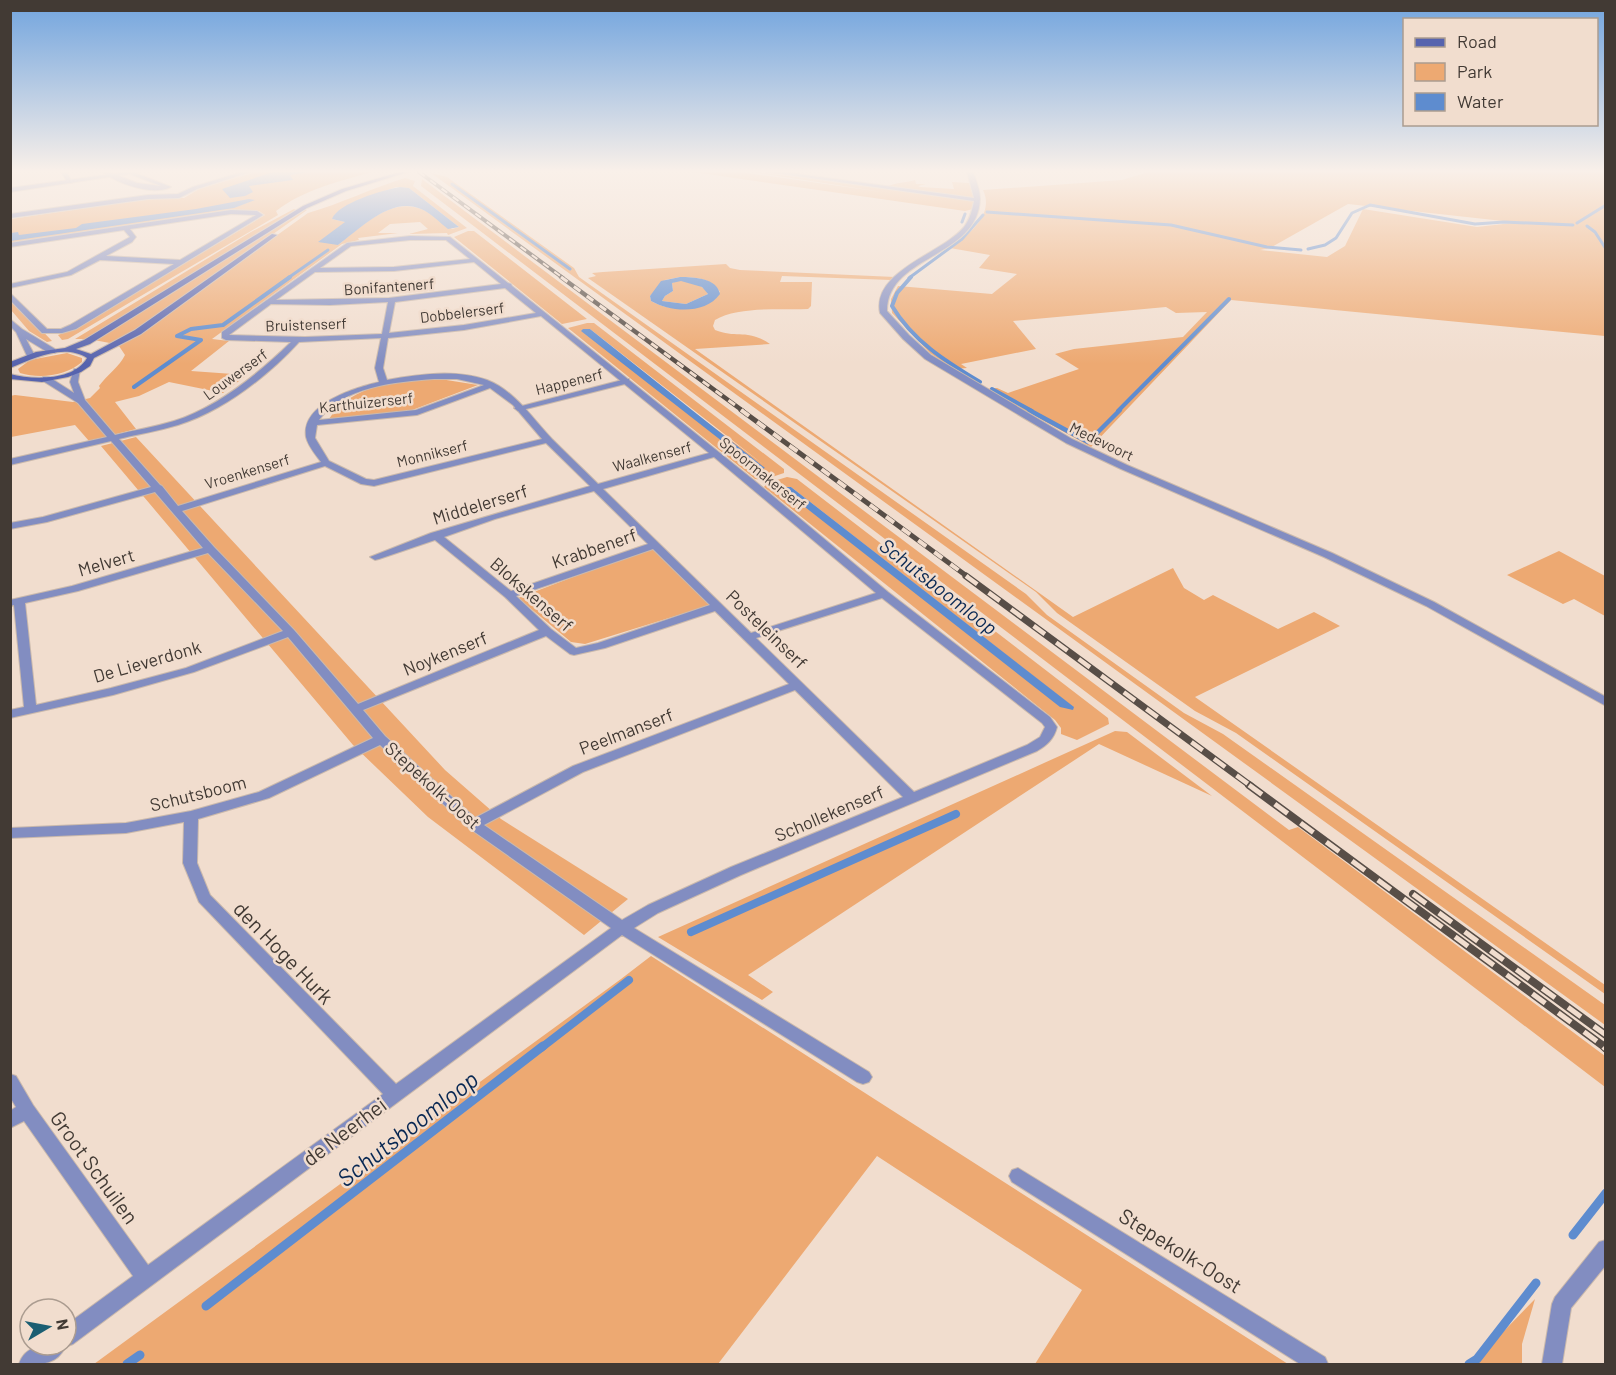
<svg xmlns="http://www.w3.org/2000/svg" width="1616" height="1375" font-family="Barlow,sans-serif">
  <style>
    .green { fill: #eda972; fill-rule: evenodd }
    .water { fill: #5e8ccf; fill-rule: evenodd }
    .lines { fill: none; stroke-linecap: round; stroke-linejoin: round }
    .stream-far4 { stroke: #5e8ccf; stroke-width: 3 }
    .stream-far3 { stroke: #5e8ccf; stroke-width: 4 }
    .stream-far2 { stroke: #5e8ccf; stroke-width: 4.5 }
    .stream-far1 { stroke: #5e8ccf; stroke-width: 8 }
    .stream { stroke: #5e8ccf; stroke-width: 9 }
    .pedestrian-casing { stroke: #cab9ac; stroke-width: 2 }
    .minor-casing { stroke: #cab9ac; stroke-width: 2 }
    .secondary-casing { stroke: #cab9ac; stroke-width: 2 }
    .pedestrian { fill: #828dc1; fill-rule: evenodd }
    .minor { fill: #828dc1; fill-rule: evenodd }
    .secondary { fill: #5663ae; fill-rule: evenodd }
    .rail-far5-casing { stroke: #584e47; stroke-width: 4 }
    .rail-far4-casing { stroke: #584e47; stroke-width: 4.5 }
    .rail-far3-casing { stroke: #584e47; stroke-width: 5 }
    .rail-far2-casing { stroke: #584e47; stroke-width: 7 }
    .rail-far1-casing { stroke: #584e47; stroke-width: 8 }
    .rail-casing { stroke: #584e47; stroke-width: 9 }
    .rail-far5 { stroke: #f1ddce; stroke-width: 2; stroke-dasharray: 7; stroke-linecap: butt }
    .rail-far4 { stroke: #f1ddce; stroke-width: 3; stroke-dasharray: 8; stroke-linecap: butt }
    .rail-far3 { stroke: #f1ddce; stroke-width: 4; stroke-dasharray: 10; stroke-linecap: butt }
    .rail-far2 { stroke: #f1ddce; stroke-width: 4.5; stroke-dasharray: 14; stroke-linecap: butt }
    .rail-far1 { stroke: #f1ddce; stroke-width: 5; stroke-dasharray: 16; stroke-linecap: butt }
    .rail { stroke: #f1ddce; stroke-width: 7; stroke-dasharray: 21; stroke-linecap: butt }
    .labels { text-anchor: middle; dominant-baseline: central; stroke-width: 5; stroke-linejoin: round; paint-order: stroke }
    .far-street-label { font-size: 15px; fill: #423a34; stroke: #f1ddce }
    .street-label { font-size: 18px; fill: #423a34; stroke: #f1ddce }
    .water-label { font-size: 20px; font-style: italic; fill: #092853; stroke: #f1ddce }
    .near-street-label { font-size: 21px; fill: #423a34; stroke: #f1ddce }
    .near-water-label { font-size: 24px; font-style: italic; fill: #092853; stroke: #f1ddce }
  </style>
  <rect width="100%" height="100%" fill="#f1ddce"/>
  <path class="green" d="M256,172H372C340,181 303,190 276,211L278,215L68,339L62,340L58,335L75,329L265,215L259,211H237L11,244V219L154,198H184L199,189Z
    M693,172H740L882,192L753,172L886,187C896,182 905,183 915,180L916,184H926L918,186L920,187L954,189L952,182L969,183C973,191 975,200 973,209L965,211Z
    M1148,172H1605V336L1231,300L1091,447L986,389L997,388L1008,393L1079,369L1055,354L1074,349L1183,337L1207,312L1176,313L1166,307L1013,321L1036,349L961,364L967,368L954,369L930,353L892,313L891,299L898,286L992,294L1017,274L979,268L990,255L950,248C968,235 995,215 983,190L1122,180ZM1348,204L1512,222V223L1477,227L1363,209L1345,246L1327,257L1260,250L1270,248Z
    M431,173L447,177L574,268L579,277L1026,594L1047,615L1184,713L1223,734L1605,1005V1025Z
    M405,178L415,181L413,186L467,228L448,235L447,233L409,234L428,229L420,222L390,224L378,233H398L358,238L359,240L342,244L212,339L229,341L191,371L247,375L223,393L169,382L139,396L115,402L136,429L89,441L75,425L11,437L10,396L15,395L73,402L90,398L100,388L99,386C107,375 120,366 125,355L119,346L152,325L308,213C340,204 372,188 405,178ZM396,187L409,188L459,227L452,229C442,223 432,213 421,209C390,197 360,228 338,245L345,222L332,219L354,202Z
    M422,179L1289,830L1298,827L1605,1056V1087L475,227L421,186Z
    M294,209L297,211L88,339H75L251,232Z
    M305,210H307L145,325L115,344L94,340Z
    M468,231H474L587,319L562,324L454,237Z
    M726,264L730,268L740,270L895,277L891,280L782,276L780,282H812L811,306L808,309C781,310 738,306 715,320L713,326L715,330C737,339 746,328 770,344L695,349L1073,617L1173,568L1184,588L1204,600L1213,595L1278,629L1314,612L1340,626L1195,697L1605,985V994L1236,733L1195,711L1057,613L1036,592L588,278L596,276L592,273L603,272ZM680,277C695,277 711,278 720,292C695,303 678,316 651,301L650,296L665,280Z
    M677,281C688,280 703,284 708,294L686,304L662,301L665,296L673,291L672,283Z
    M11,298L52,341L47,342L29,331L11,310Z
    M587,323H594L784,469V473L763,480L755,479L568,328ZM583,329H590L764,465Z
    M67,353L82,358V362C66,376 40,379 20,373L18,369L30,360Z
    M440,379L478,385L407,412L329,419C351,384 402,379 440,379Z
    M136,437L445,770L501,819L628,899L584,935L428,817L353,745L101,446Z
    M787,477L797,479L1108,718L1109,724L1077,740L1061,734V728L1055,720L764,487L767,483ZM787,487H791L1073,707V710Z
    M652,547L711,605L585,644L571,642L518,598Z
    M1559,551L1605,576V616L1574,599L1563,604L1507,575Z
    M1115,731L1127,732L1212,796L1099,744L748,975L773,992L762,1000L658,937Z
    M651,956L1288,1364H1035L1082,1290L877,1156L718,1364H94L621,979Z
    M1535,1299L1522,1344V1364H1472Z"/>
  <path class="water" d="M273,172H309L290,175L293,180L249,186L253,192L245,196L230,198L222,189Z
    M400,187L409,188L459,227L448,229C440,223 431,213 421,209C391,196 360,229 338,245L318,242L345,222L332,219C338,203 383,190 400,187Z
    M249,199L255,200L234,208L11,241V233L18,232L19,235L76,228L82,224L196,209Z
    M680,277C694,277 717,278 720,294C705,315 670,312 651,301L650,296L661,281ZM681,281L702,287L708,294L686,304L662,301L665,296L673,291L672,283Z
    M583,329H590L765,468L759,470L581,331Z
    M787,487H791L1074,707L1073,710L1060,707L782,489Z"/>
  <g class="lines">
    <path class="stream-far4" d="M452,184L570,269
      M987,212L1171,225L1267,247L1301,250
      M962,222L965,214
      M1577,223L1606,205
      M1587,226L1595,232L1606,249
      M1308,249L1325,245L1336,238L1352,213L1370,205L1475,224L1504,222L1573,225
      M288,278L328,250
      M909,278L962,239L983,215"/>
    <path class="stream-far3" d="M911,277L897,293L892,306C913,341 945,361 980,382
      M134,387L201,340L177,336L191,329L223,325L290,277
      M992,389L1032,411
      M1118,411L1229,299"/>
    <path class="stream-far2" d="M1029,410L1088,442L1120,410"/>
    <path class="stream-far1" d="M691,932L956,814
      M541,1048L629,980"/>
    <path class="stream" d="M1573,1235L1606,1193
      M206,1306L543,1046
      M127,1364L140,1355
      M1469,1364L1477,1359L1536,1283"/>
    <defs>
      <path id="pedestrian" d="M61,172H67L72,183H68Z
        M102,172H109L137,183L161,186L125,172H133L171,187C152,196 119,184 102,172Z
        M626,379H629V383L518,411L514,408Z"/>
      <path id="minor" d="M127,172H141L10,192V188Z
        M242,172H250L197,189L179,198L148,199L10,218V214L148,195L178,194L193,187Z
        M769,172H783L974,198L967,172H973C976,180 980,190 980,199C978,258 887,255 887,311L909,335L931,355L1072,439L1127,465L1332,553L1434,602L1606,697V706L1426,606L1324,557L1121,469L1066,443L925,359L903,339L880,313C871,271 943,253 964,227C970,219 972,211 974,201Z
        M231,210L257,211L263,215L76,329L62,333H42L10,300V293L47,329H61L70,325L174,264L100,260L71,275L10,288V284L67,272L130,237L124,230L10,247V243ZM231,214L256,215L180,260L106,256L132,242L136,237L130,229Z
        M410,236L450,237L508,283L511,284L512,286L756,482L888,592L1050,717L1057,727C1054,739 1047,745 1037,751L741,875L658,913L634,928L869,1072L872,1077L869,1082L863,1084L857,1082L622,935L73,1344L65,1347C56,1367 37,1364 19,1364C26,1343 47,1345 66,1345V1325L133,1276L24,1121L10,1128V1111L16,1107L10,1097V1074L16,1076L33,1105L148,1265L383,1094L199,902L183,863L184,822L126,833L10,838V828L126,823L191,811L259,792L373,738L288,637L194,672L113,695L10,718V710L24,707L14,605L10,606V600L72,586L203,548L155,492L47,522L10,529V523L43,517L151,487L111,441L10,465V459L107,437L78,403L43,381V377H49L74,393L70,382L74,369H80L78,382L85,400L115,435C134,430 155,427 174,421C218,407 258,374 291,342L226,340L222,338V332L347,243ZM410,240H446L470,259L394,267L320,268L351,246ZM474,262L501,284L389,298L276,300L315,272L394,271ZM505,288L536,313L464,325L389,333L395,302ZM388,302L382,334L305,337L229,335L271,304L330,305ZM541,316L709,453L598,484C583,469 567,454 552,439C532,418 515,391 487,380C456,369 419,374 387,380L383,368L388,338L464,330ZM381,338L375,368L379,382C354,388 301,404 306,437C308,446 316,455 321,462L178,506L162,486L160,485L119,439C138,434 159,431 178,425C222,412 269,375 299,342ZM434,379H457L484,385L416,410L319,420C343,386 396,382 434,379ZM490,388L513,405L542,439L374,480L366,479L329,461L315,438L317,425L417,415ZM546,443L590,486L431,533L370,557L375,560L379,559L435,540L505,597L539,630L358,704L294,630L214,547L182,511L325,466L361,484L374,486ZM714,457L876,593L751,633L603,489ZM594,491L648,544L511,591L444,537L495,519ZM653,549L710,605L598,643L576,648L551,629L516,596ZM208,553L283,631L186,668L111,688L36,705L25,603L78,591ZM882,598L1042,723L1045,727L1040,737L1027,745L914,792L756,638ZM715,611L789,684L573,766L475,818L385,736L363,710L546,636L570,654L574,655L605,648ZM795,690L903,797L731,867L648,905L622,920L484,825L583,772ZM380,745L469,828L611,928L396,1084L210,895L197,863L198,819L269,798Z
        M10,319L22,329L55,349V353H49L26,339L35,356L28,358L16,332L10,326Z
        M1018,1168L1325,1357L1328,1364H1300L1012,1182L1009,1176L1012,1170Z
        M1606,1240V1265L1571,1308L1562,1364H1542L1552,1304L1555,1297L1599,1242Z"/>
      <path id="secondary" d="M400,172H408L346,191L307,208L90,344L76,349L91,354L135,330L272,234L277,235L141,334L94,358L90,366L81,372L68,377L42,382L10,379V374C33,380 74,381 87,358C63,343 33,359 10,368V362L36,352L65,348L84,340L303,206L342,189Z"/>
    </defs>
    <use href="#pedestrian" class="pedestrian-casing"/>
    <use href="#minor" class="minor-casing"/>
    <use href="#secondary" class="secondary-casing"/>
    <use href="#pedestrian" class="pedestrian"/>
    <use href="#minor" class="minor"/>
    <use href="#secondary" class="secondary"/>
    <defs>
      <path id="rail-far5" d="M419,172L563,278"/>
      <path id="rail-far4" d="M561,277L743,411"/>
      <path id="rail-far3" d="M741,410L968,577"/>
      <path id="rail-far2" d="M966,576L1251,786"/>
      <path id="rail-far1" d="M1249,785L1606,1048
        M1413,894L1606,1035"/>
      <path id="rail" d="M1604,1046L1606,1048"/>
    </defs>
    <use href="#rail-far5" class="rail-far5-casing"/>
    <use href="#rail-far4" class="rail-far4-casing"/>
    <use href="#rail-far3" class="rail-far3-casing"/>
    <use href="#rail-far2" class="rail-far2-casing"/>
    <use href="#rail-far1" class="rail-far1-casing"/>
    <use href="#rail" class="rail-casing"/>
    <use href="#rail-far5" class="rail-far5"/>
    <use href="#rail-far4" class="rail-far4"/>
    <use href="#rail-far3" class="rail-far3"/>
    <use href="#rail-far2" class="rail-far2"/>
    <use href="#rail-far1" class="rail-far1"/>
    <use href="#rail" class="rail"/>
  </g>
  <linearGradient id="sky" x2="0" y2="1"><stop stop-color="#71a4de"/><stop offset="0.47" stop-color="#f9f0e9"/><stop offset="1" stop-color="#f9f0e9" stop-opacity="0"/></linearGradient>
  <rect width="1616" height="364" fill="url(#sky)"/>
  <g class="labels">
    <g class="far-street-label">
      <text transform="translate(389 286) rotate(-4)">Bonifantenerf</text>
      <text transform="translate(462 312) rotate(-7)">Dobbelerserf</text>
      <text transform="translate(306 324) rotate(-2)">Bruistenserf</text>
      <text transform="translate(235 374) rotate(-36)">Louwerserf</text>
      <text transform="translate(569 381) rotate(-14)">Happenerf</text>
      <text transform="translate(366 402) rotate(-6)">Karthuizerserf</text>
      <text transform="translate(1102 441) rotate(26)">Medevoort</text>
      <text transform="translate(432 453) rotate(-14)">Monnikserf</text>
      <text transform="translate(652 456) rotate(-15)">Waalkenserf</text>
      <text transform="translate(247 471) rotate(-17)">Vroenkenserf</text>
      <text transform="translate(763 473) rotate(39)">Spoormakerserf</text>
    </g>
    <g class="street-label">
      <text transform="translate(480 504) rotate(-17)">Middelerserf</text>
      <text transform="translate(594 548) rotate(-19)">Krabbenerf</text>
      <text transform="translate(106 562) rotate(-16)">Melvert</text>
      <text transform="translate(532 594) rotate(41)">Blokskenserf</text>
      <text transform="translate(767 629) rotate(44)">Posteleinserf</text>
      <text transform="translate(445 653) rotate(-22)">Noykenserf</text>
      <text transform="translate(147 661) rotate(-16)">De Lieverdonk</text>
      <text transform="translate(626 731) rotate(-21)">Peelmanserf</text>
      <text transform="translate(433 785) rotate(42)">Stepekolk-Oost</text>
      <text transform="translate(198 793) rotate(-14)">Schutsboom</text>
      <text transform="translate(829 813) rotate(-23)">Schollekenserf</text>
    </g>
    <g class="water-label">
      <text transform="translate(939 586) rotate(38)">Schutsboomloop</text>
    </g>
    <g class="near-street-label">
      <text transform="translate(284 952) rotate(46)">den Hoge Hurk</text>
      <text transform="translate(344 1131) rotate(-37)">de Neerhei</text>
      <text transform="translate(95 1167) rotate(54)">Groot Schuilen</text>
      <text transform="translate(1181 1250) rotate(32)">Stepekolk-Oost</text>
    </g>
    <g class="near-water-label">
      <text transform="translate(407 1128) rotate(-38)">Schutsboomloop</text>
    </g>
  </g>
  <rect width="1616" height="1375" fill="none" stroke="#423a34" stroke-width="24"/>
  <rect x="1403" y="18" width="195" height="108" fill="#f1ddce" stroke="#ab9c90" stroke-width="1.5"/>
  <rect x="1415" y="38" width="30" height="9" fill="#5663ae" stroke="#ab9c90" stroke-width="1.5"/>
  <text x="1457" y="48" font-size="18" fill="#423a34">Road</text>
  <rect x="1415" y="63" width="30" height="18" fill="#eda972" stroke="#ab9c90" stroke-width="1.5"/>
  <text x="1457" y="78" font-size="18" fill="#423a34">Park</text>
  <rect x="1415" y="93" width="30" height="18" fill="#5e8ccf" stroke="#ab9c90" stroke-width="1.5"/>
  <text x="1457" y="108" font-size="18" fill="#423a34">Water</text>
  <g transform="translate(48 1327) rotate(80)"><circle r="28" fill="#f1ddce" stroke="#ab9c90" stroke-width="1.5"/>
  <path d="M0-4.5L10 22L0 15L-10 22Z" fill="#1b5e72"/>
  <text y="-9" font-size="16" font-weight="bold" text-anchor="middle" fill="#423a34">N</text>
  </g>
</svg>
